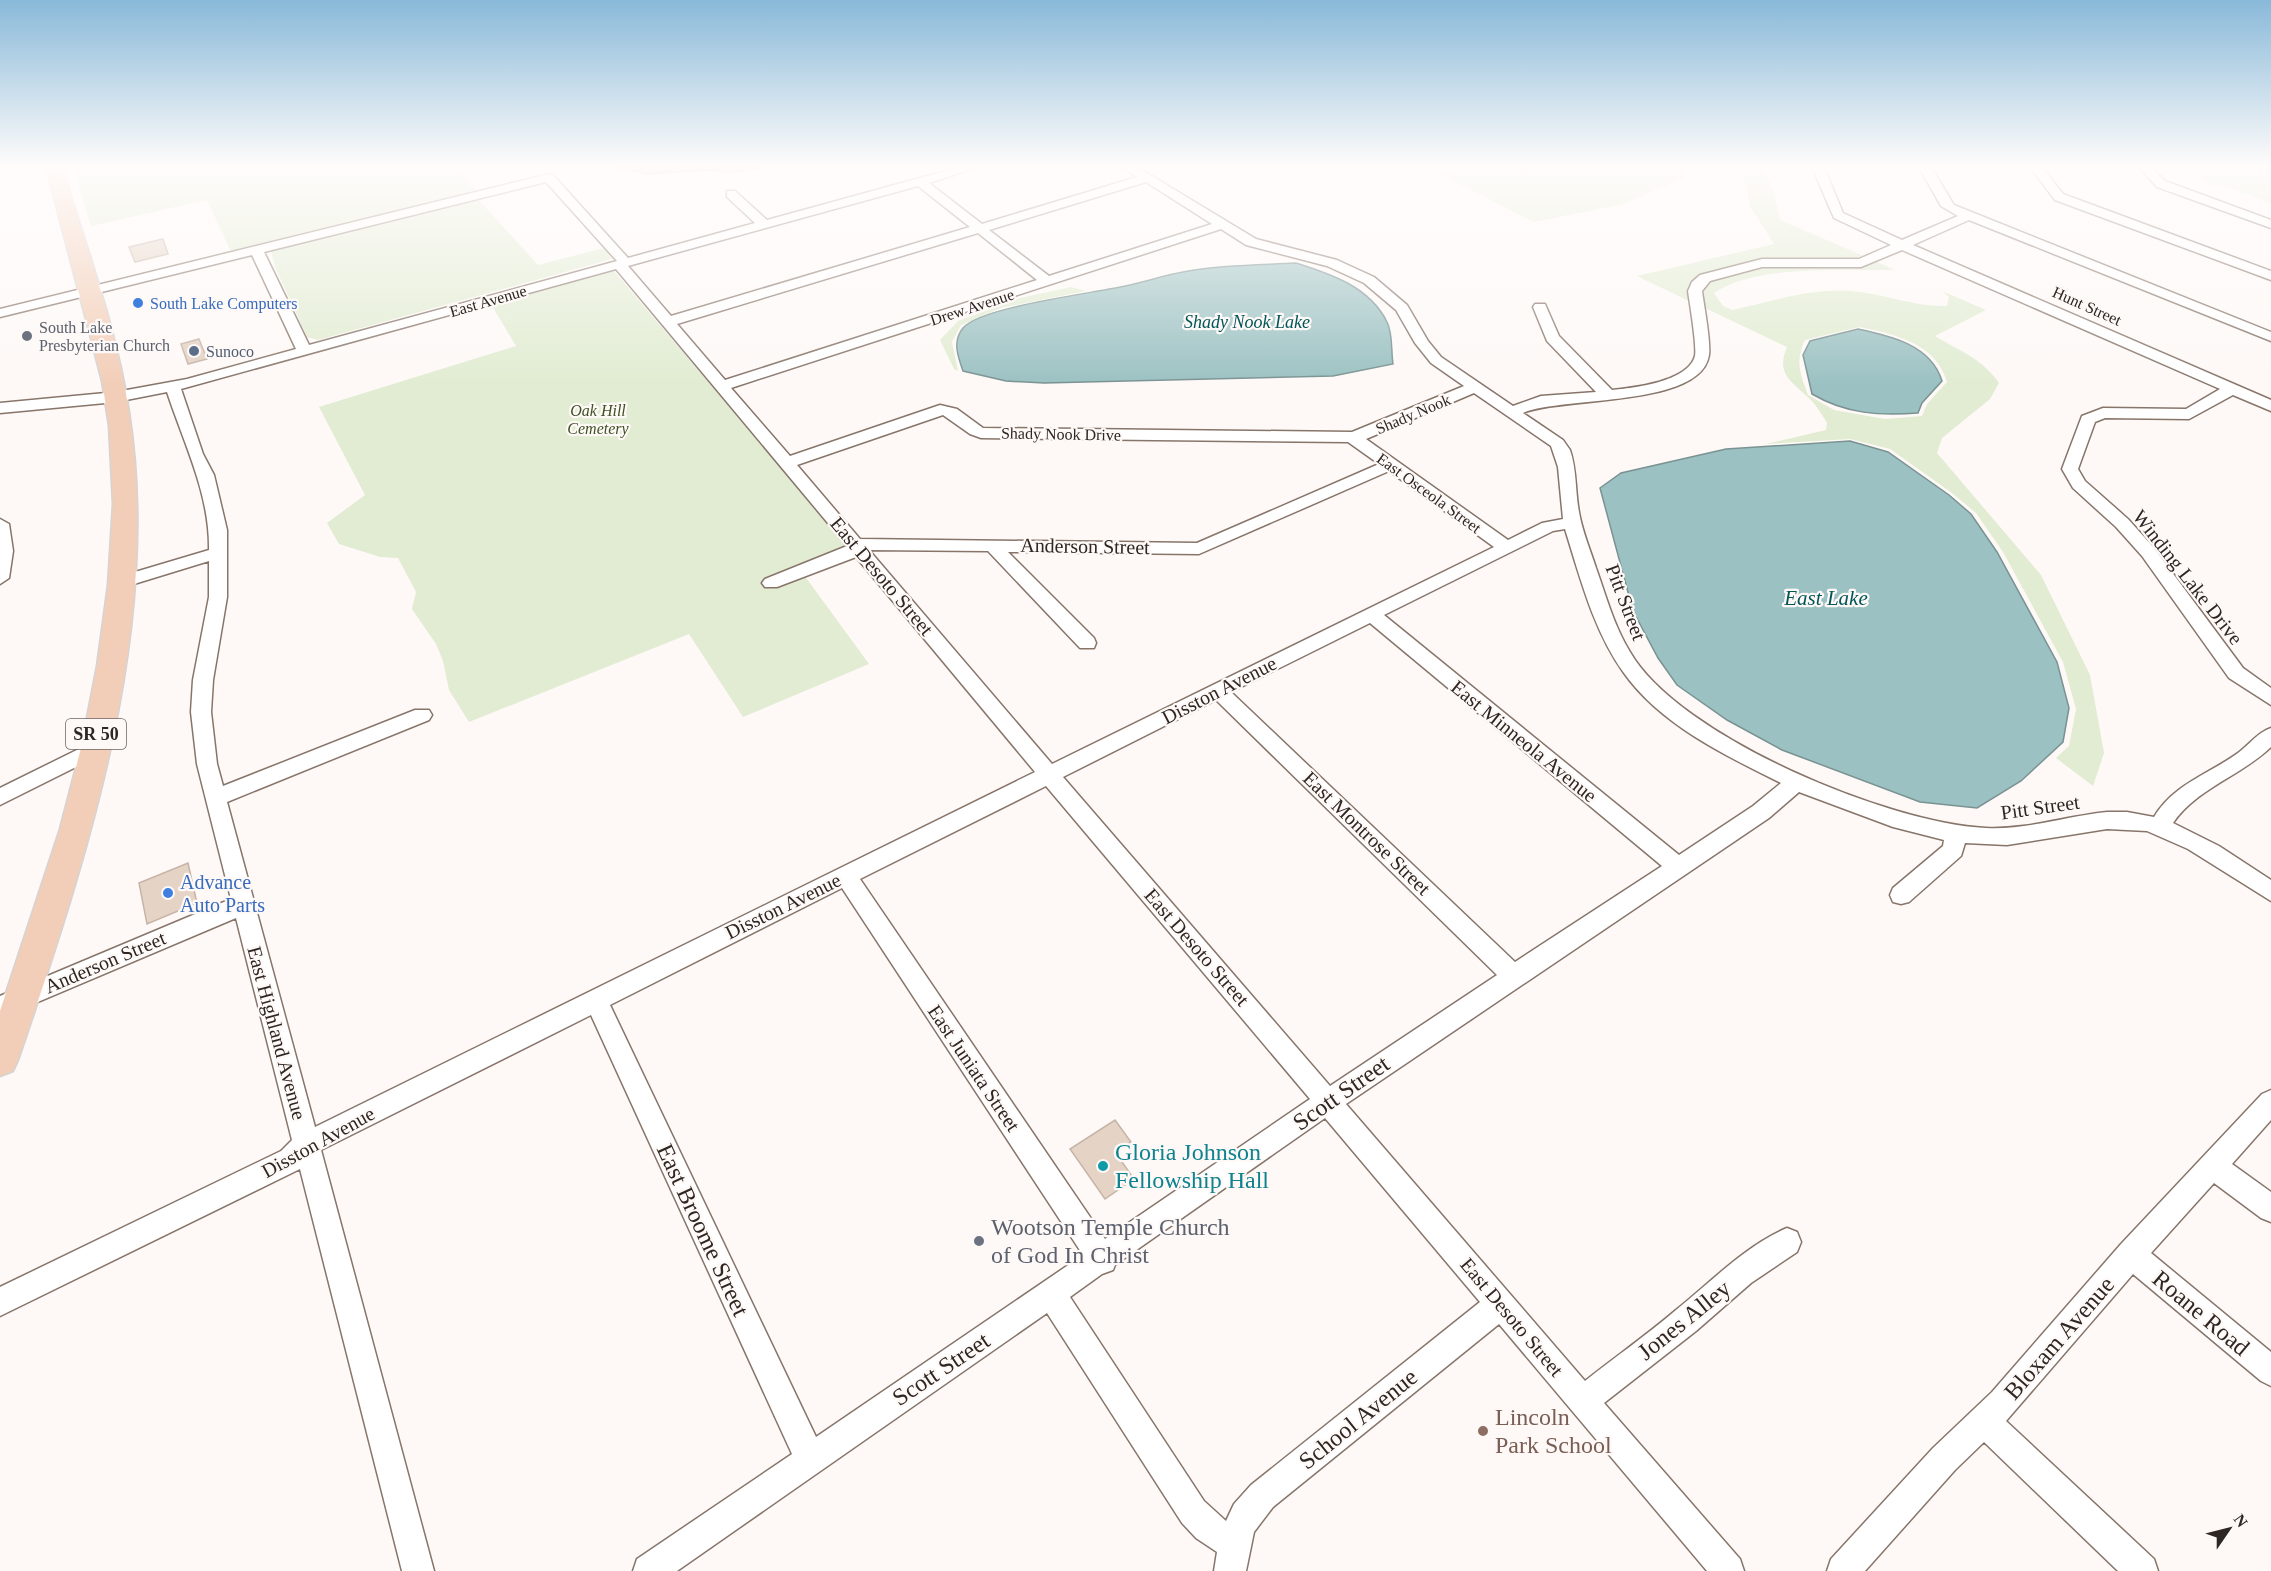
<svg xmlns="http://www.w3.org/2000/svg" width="2271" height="1571" font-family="'Times New Roman',serif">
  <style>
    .green { fill: #e1ecd2; fill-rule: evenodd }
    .water { fill: #9bc1c2; stroke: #7a9292; stroke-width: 1.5 }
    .building { fill: #e5d3c5; stroke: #c6b4a7; stroke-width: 1.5 }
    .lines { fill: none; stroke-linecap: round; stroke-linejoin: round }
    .minor-casing { stroke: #87756a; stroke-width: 3 }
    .highway-casing { stroke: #d5d4d3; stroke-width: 3 }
    .minor { fill: #fff; fill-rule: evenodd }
    .highway { fill: #f2ceb8; fill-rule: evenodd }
    .shop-dot { fill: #3f7fe0; stroke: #fef9f7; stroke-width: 2 }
    .worship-dot { fill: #6b7280; stroke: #fef9f7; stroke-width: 2 }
    .service-dot { fill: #5c6f8a; stroke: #fef9f7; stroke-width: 2 }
    .culture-dot { fill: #0f9aa8; stroke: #fef9f7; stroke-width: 2 }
    .education-dot { fill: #8d6e63; stroke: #fef9f7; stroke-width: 2 }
    .labels { text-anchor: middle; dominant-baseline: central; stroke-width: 4.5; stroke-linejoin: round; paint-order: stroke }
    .far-street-label { font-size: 16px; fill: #2d2622; stroke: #fef9f7 }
    .far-shop-label { font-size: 16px; fill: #366cbe; stroke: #fef9f7; text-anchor: start }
    .far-worship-label { font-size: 16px; fill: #5b616d; stroke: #fef9f7; text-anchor: start }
    .far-service-label { font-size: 16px; fill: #4e5e75; stroke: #fef9f7; text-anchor: start }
    .far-park-label { font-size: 16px; font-style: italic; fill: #3f5024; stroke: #fef9f7 }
    .far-water-label { font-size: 18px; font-style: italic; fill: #005659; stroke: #fef9f7 }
    .shield { fill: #fef9f7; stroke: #6c6562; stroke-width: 1.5 }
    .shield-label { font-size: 18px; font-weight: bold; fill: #2d2622 }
    .street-label { font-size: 20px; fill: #2d2622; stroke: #fef9f7 }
    .shop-label { font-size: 20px; fill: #366cbe; stroke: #fef9f7; text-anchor: start }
    .water-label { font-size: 21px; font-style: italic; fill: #005659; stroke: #fef9f7 }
    .near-street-label { font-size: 24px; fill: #2d2622; stroke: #fef9f7 }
    .near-culture-label { font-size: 24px; fill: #0d838f; stroke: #fef9f7; text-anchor: start }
    .near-worship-label { font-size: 24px; fill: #5b616d; stroke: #fef9f7; text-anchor: start }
    .near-education-label { font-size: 24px; fill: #785e54; stroke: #fef9f7; text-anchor: start }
  </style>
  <rect width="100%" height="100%" fill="#fef9f7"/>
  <path class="green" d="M73,167H459L480,193L232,254L207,200L91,226Z
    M1460,167H1687L1683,178L1624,204L1534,222L1439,174Z
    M1742,167H1763L1774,192L1780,220L1866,257C1843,263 1820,258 1797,259C1764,259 1733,266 1701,276L1691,302L1637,276L1774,244L1750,206Z
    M2194,167H2271V203L2216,184L2210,187Z
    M477,198L538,265L604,248L612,259L318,340L307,337L275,267L271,250Z
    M1875,261L1895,270C1843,271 1756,264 1714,293L1723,306L1732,310C1775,301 1816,286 1860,292C1890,296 1917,307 1947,306L1949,297L1942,291L1986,310L1935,336C1959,351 1982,358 1999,383L1990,399L1942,438L1937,453L2041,575L2090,675L2104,753L2093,786L2056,758L2069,746L2076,709L2063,662L2003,552L1976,513L1952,493L1890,449L1850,439L1766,444L1826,430L1827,423C1822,415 1817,406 1810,399C1793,382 1775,375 1787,347L1703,307L1701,292L1705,282L1764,266ZM1859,327C1894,334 1936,343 1947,382L1927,404L1922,416L1885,419L1834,410L1808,395C1800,373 1795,362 1805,340Z
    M614,271L855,555L804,575L869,664L743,717L689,634L469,722L449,690L443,661L436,644L412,609L416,592L398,558L380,557L339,544L327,523L365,495L319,407L516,346L491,304Z
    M1071,287L1086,291L1001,308L961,325L952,342L958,371L954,369L940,340L958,321L1020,298Z"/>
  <path class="water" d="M613,167H765L728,173L713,170L647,174Z
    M1296,263C1331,274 1370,287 1387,322C1393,333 1391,352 1393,364L1333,376L1044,383L1006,381L963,371C958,357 952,341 963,328C982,306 1097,293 1130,285C1148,281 1165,275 1183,272C1220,265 1259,265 1296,263Z
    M1858,329C1891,336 1931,345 1942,381L1922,403L1918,413C1880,416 1846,414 1812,394L1803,355L1810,341Z
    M1850,441L1888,452L1949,495L1971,514L1997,552L2057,662L2069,708L2063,742L2021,781L1977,808L1920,802L1782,750L1727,720L1677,685L1658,658L1633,611L1600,488L1621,473L1726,449Z"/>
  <path class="building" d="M163,239L168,254L135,262L129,247Z
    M199,339L207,359L188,364L181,344Z
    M188,863L197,903L147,924L139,883Z
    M1115,1120L1131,1142L1115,1152L1134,1179L1105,1199L1070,1149Z"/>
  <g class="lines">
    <defs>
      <path id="minor" d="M960,167H978L929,183L982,224L1137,177L1123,167H1137L1256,239L1337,260L1374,277L1407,305L1428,341L1441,357L1513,406L1541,396L1596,392L1547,341L1533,307L1535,304H1545L1559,336L1612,390C1633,388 1688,382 1695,356C1697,345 1690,305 1688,291L1692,282L1700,275L1762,259H1859L1891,245L1834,218L1812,167H1824L1843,213L1902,240L1958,216L1941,206L1919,167H1931L1954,205L2271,332V341L1969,220L1913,245L2271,400V411L2233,395L2189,419L2105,418L2095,422L2078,469L2085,481L2128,519L2154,548L2243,668L2271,688V705L2229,678L2142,556L2116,527L2073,488L2062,469L2082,416L2103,408L2186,409L2220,389L1902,250L1861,267H1762L1710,281L1702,291C1704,306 1711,342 1709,355C1701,408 1561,396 1523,413L1563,440L1570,450C1577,470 1575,491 1579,512C1582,531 1590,549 1596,568C1606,596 1614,626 1630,652C1679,737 1890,824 1986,828C2026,830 2067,816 2107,812H2127L2154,817C2174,784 2209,774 2238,753C2249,745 2258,732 2271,728V747C2241,776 2197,788 2173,823L2219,846L2271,880V901L2188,849L2147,831L2107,829L2007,845L1965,843L1961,856L1909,902L1901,904L1893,902L1890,895L1893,888L1943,846L1944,840L1893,827L1799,792L1769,818L1346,1104L1585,1381C1615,1357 1647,1335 1676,1310C1711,1282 1745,1246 1787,1228L1797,1232L1801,1242L1797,1252L1751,1283L1696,1331L1604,1403L1740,1559L1744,1571H1707L1499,1324L1273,1507L1254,1532L1246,1571H1214L1217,1552L1196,1538L1182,1523L1047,1313L677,1571H633L637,1559L792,1454L591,1015L321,1150L434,1571H402L300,1169L0,1316V1287L281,1151L292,1140L236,918L0,1018V996L231,899L197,764L191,712L193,680L209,597V561L121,588L112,582L115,578L209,550C210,494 184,444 167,392L116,402L0,413V403L116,392L187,379L296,349L252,255L0,317V309L549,174L553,175L628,258L755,223L727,197V191H735L767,220ZM546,182L617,261L309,345L264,252ZM1146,182L1212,224L1049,276L989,230ZM918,186L970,227L671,316L628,266ZM1221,229L1246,245L1327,266L1364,283L1396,310L1415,343L1431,363L1464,386L1352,432L983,428L957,409L940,405L790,456L731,388ZM978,233L1037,280L725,380L677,324ZM616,269L847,546L765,579L762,583L765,587H777L856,557L1035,772L315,1127L227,802L429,720L432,715L429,710H415L223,786L217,764L211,712L213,680L227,597V530L214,475L203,454L181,389ZM1474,393L1551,446L1558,467L1563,519L1542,523L1508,540L1366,439ZM943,415L970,434L981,438L1348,442L1379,464L1197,543L860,539L797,465ZM1389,471L1494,547L1052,764L869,550L988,551L1080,648H1094L1096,643L1094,638L1008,552L1199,554ZM1565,529C1580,577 1594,632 1624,673C1660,724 1726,756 1781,783L1753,806L1679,855L1384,615L1553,531ZM1370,623L1662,866L1515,962L1231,692ZM1216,700L1497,975L1330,1086L1063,777ZM1046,786L1310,1099L1105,1239L860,879ZM842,888L1083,1255L816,1437L610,1005ZM1325,1118L1480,1302L1251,1485L1234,1504L1226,1521L1204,1501L1070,1297L1102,1274L1113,1270L1115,1265Z
        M2030,167H2042L2063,194L2271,271V280L2055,200Z
        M2139,167H2151L2165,181L2271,220V228L2157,187Z
        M0,519L9,524L13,551L9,578L0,584Z
        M93,742L100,745L103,750L100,755L0,805V788Z
        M2271,1090V1120L2232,1164L2271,1192V1222L2261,1218L2214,1183L2151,1253L2271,1352V1386L2261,1381L2133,1274L2006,1421L2154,1559L2158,1571H2118L1984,1442L1955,1470L1865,1571H1827L1831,1559L1933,1448L1992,1392L2121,1244L2262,1094Z"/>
      <path id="highway" d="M46,167H62C86,247 117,329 129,412C163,628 87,858 18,1060L13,1071L0,1076V1011L60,829L81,748L97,666L108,585L113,504L109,426L102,381Z"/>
    </defs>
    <use href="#minor" class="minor-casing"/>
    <use href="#highway" class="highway-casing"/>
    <use href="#minor" class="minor"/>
    <use href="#highway" class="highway"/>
  </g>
  <linearGradient id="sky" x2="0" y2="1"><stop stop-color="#89b9d9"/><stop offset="0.43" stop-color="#fffcfb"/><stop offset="1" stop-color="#fffcfb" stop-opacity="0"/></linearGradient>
  <rect width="2271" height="386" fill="url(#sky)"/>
  <g class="shop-dot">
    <circle cx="138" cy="303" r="6"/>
    <circle cx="168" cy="893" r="6"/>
  </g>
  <g class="worship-dot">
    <circle cx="27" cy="336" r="6"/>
    <circle cx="979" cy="1241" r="6"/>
  </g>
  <circle class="service-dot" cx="194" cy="351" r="6"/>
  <circle class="culture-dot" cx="1103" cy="1166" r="6"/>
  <circle class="education-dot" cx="1483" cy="1431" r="6"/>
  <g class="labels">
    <g class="far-street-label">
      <text transform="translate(488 301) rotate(-16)">East Avenue</text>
      <text transform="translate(2087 306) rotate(24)">Hunt Street</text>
      <text transform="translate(972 307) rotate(-18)">Drew Avenue</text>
      <text transform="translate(1413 414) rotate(-23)">Shady Nook</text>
      <text transform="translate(1061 434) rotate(1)">Shady Nook Drive</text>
      <text transform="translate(1429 493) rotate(36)">East Osceola Street</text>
    </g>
    <g class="far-shop-label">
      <text x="150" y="303">South Lake Computers</text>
    </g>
    <g class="far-worship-label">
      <text x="39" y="327">South Lake<tspan x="39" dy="18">Presbyterian Church</tspan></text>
    </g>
    <g class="far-service-label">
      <text x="206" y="351">Sunoco</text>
    </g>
    <g class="far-park-label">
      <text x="598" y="410">Oak Hill<tspan x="598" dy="18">Cemetery</tspan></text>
    </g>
    <g class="far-water-label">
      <text x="1247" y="322">Shady Nook Lake</text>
    </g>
    <rect class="shield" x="66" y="719" width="60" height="30" rx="4.5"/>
    <g class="shield-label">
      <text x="96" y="734">SR 50</text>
    </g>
    <g class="street-label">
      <text transform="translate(1085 546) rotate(1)">Anderson Street</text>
      <text transform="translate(882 576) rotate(50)">East Desoto Street</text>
      <text transform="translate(2188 577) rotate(52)">Winding Lake Drive</text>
      <text transform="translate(1626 602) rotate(69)">Pitt Street</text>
      <text transform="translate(1219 690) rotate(-27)">Disston Avenue</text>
      <text transform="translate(1524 741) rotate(39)">East Minneola Avenue</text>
      <text transform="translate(2040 807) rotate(-8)">Pitt Street</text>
      <text transform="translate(1367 833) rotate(44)">East Montrose Street</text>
      <text transform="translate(783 906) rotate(-26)">Disston Avenue</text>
      <text transform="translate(1197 947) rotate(49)">East Desoto Street</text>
      <text transform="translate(105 962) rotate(-23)">Anderson Street</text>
      <text transform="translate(277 1033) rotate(75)">East Highland Avenue</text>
      <text transform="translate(974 1068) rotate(56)">East Juniata Street</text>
      <text transform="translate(318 1142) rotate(-29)">Disston Avenue</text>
      <text transform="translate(1512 1317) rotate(50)">East Desoto Street</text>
    </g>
    <g class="shop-label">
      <text x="180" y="882">Advance<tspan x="180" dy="23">Auto Parts</tspan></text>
    </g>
    <g class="water-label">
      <text x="1826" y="598">East Lake</text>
    </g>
    <g class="near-street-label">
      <text transform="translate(1341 1093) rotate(-35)">Scott Street</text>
      <text transform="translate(703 1230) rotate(65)">East Broome Street</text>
      <text transform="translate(2201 1313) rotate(40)">Roane Road</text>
      <text transform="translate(1684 1320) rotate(-39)">Jones Alley</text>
      <text transform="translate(2059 1338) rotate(-49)">Bloxam Avenue</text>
      <text transform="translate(941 1369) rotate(-34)">Scott Street</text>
      <text transform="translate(1358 1419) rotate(-39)">School Avenue</text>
    </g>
    <g class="near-culture-label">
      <text x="1115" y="1152">Gloria Johnson<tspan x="1115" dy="28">Fellowship Hall</tspan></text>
    </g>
    <g class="near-worship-label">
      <text x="991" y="1227">Wootson Temple Church<tspan x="991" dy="28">of God In Christ</tspan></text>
    </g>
    <g class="near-education-label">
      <text x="1495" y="1417">Lincoln<tspan x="1495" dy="28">Park School</tspan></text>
    </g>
  </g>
  <g transform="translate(2229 1529) rotate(55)" stroke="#fef9f7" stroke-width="4.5" paint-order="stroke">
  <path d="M0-4.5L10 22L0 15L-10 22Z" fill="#2d2622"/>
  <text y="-9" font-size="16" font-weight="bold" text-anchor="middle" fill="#2d2622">N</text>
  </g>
</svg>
